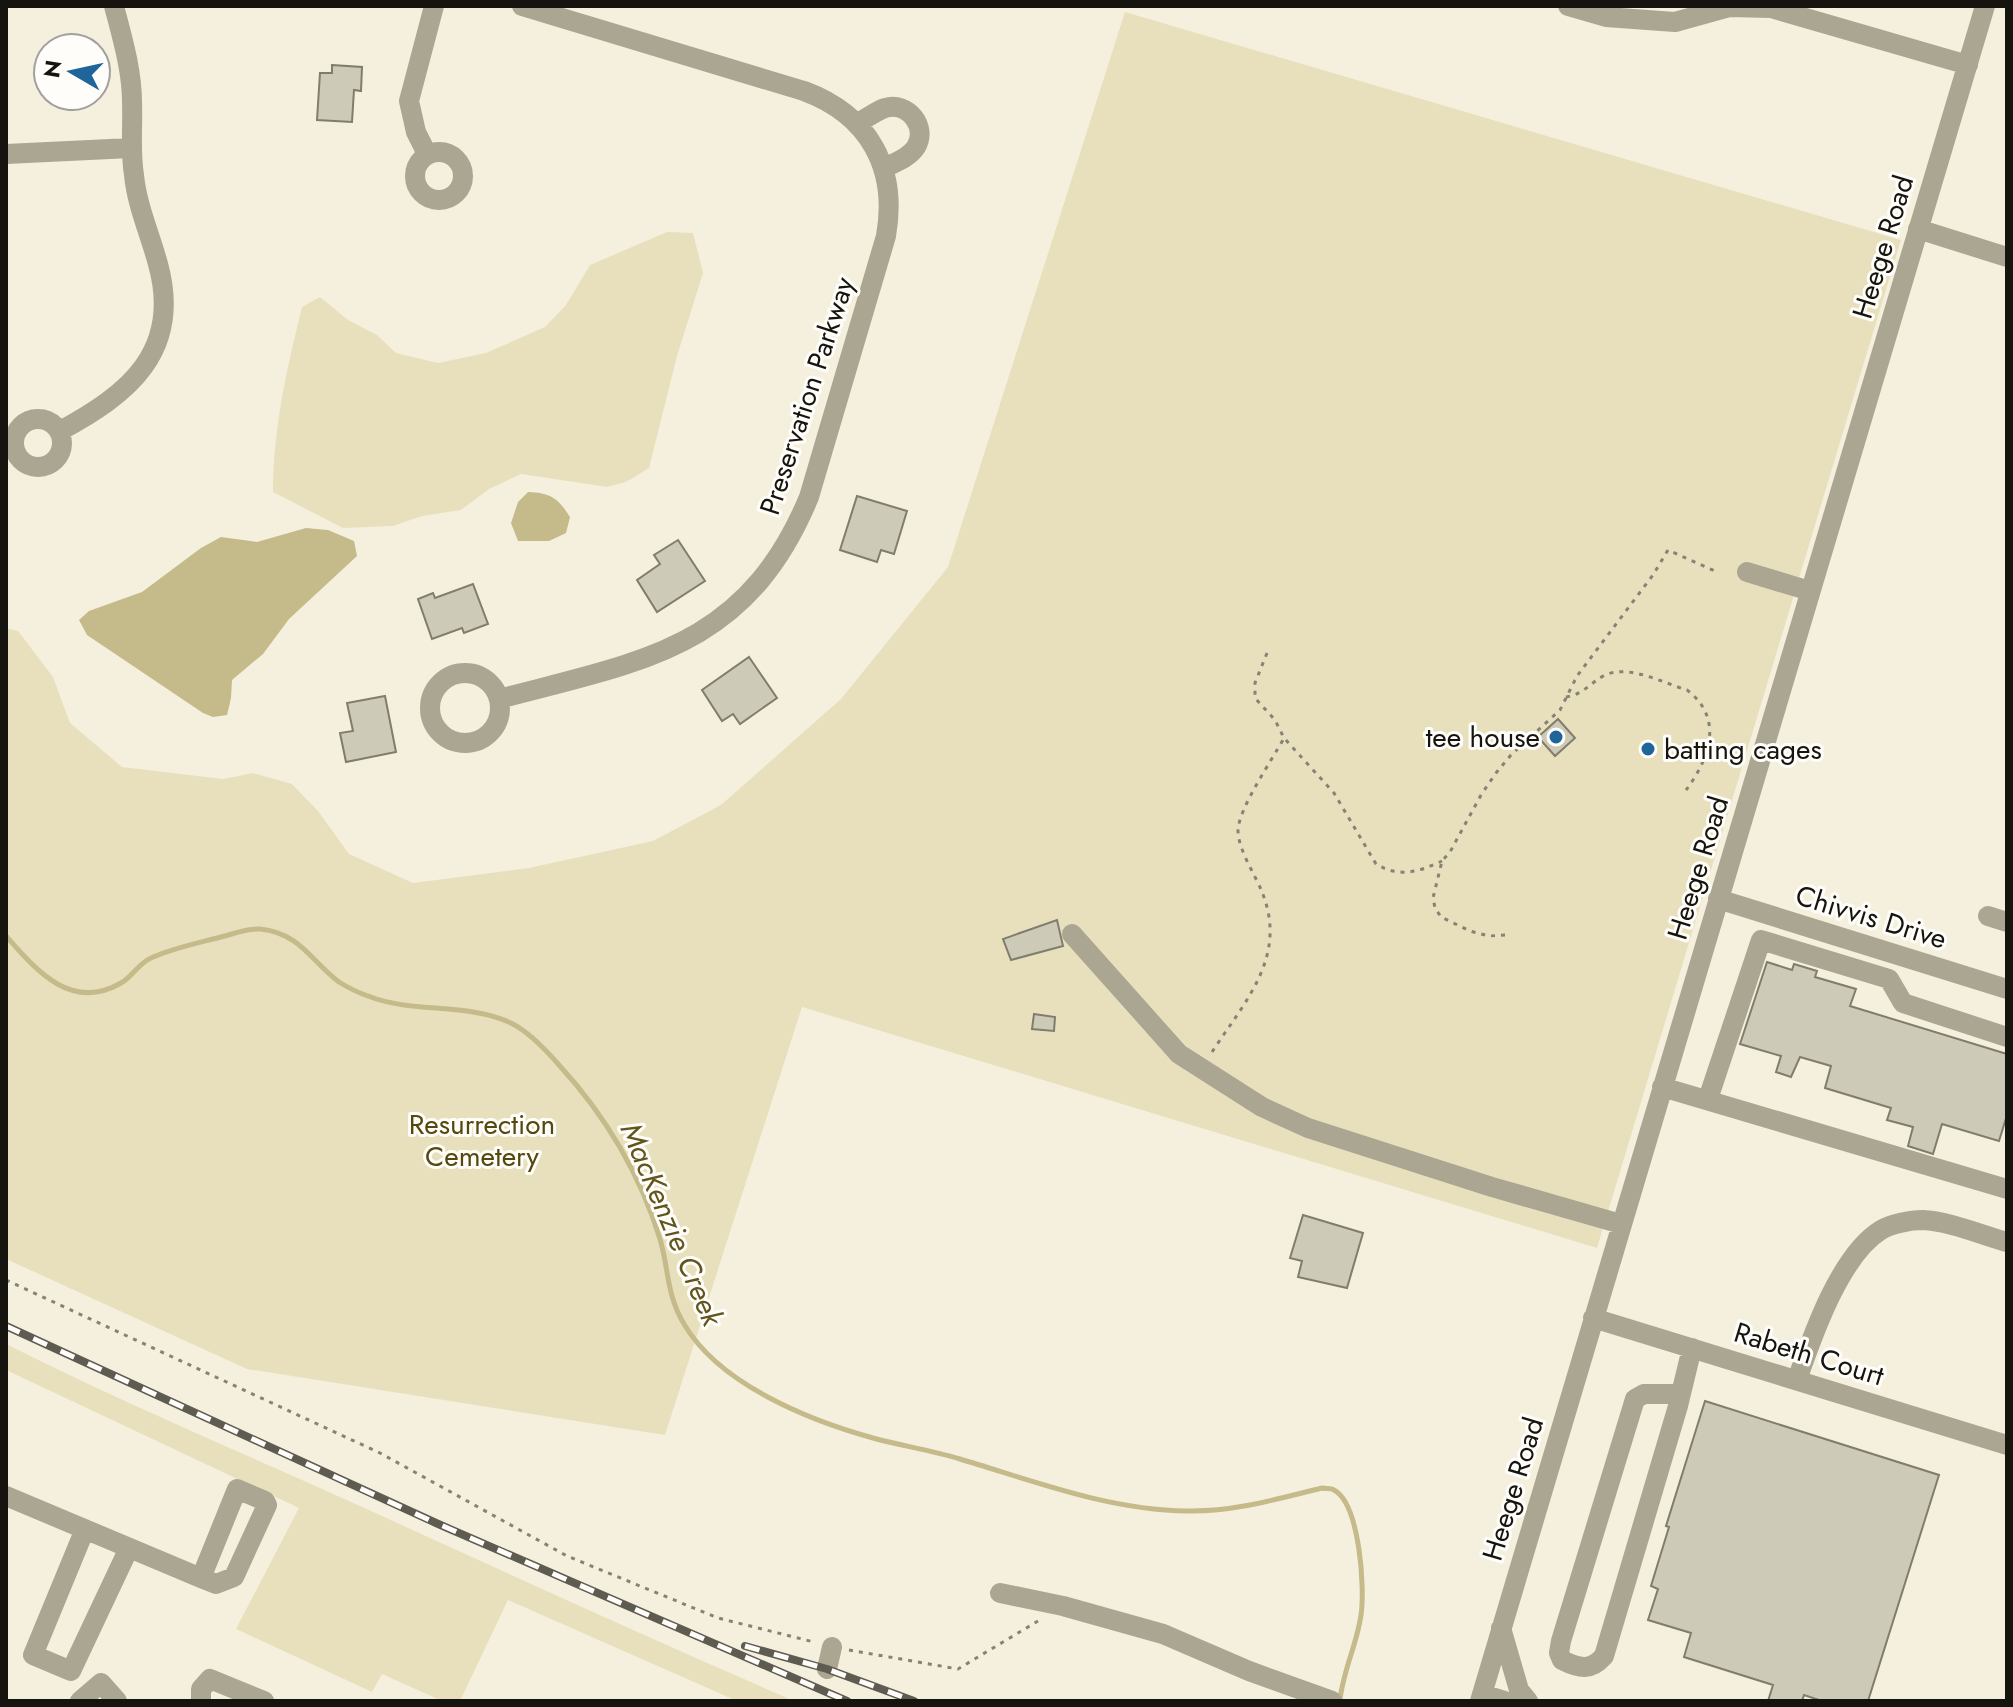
<svg xmlns="http://www.w3.org/2000/svg" width="2013" height="1707" font-family="Jost,sans-serif">
  <style>
    .green { fill: #e8e0bc }
    .water { fill: #c5ba8a }
    .lines { fill: none; stroke-linecap: round; stroke-linejoin: round }
    .stream { stroke: #c5ba8a; stroke-width: 5 }
    .building { fill: #cecab8; stroke: #817d6c; stroke-width: 2 }
    .path { stroke: #858276; stroke-width: 3; stroke-dasharray: 4 6; stroke-linecap: butt }
    .minor { stroke: #aba692; stroke-width: 20 }
    .rail-casing { stroke: #5e5b51; stroke-width: 8 }
    .rail { stroke: #fefdfa; stroke-width: 5; stroke-dasharray: 15; stroke-linecap: butt }
    .poi-dot { fill: #206599; stroke: #fefdfa; stroke-width: 3 }
    .labels { text-anchor: middle; dominant-baseline: central; stroke-width: 6; stroke-linejoin: round; paint-order: stroke }
    .street-label { font-size: 28px; fill: #16140e; stroke: #fefdfa }
    .poi-label { font-size: 28px; fill: #16140e; stroke: #fefdfa; text-anchor: end }
    .park-label { font-size: 28px; fill: #55480d; stroke: #fefdfa }
    .water-label { font-size: 30px; font-style: italic; fill: #61541c; stroke: #fefdfa }
  </style>
  <rect width="100%" height="100%" fill="#f5f0de"/>
  <path class="green" d="M1125,12L1901,240L1597,1248L802,1007L665,1435L247,1369L6,1259V628L18,631L53,677L70,723L122,767L223,779L253,773L292,784L318,811L349,854L413,883L529,868L653,841L721,805L841,699L948,567Z
    M667,232L693,233L703,273L677,356L649,468L626,482L607,487L521,474L489,489L461,510L422,516L393,526L343,528L273,492C273,430 287,367 302,307L320,297L348,320L377,335L396,353L438,363L486,353L545,327L566,305L590,265Z
    M6,1344C125,1404 248,1455 369,1510C511,1575 652,1639 794,1701H737L508,1600L460,1701H442L382,1674L372,1692L236,1629L299,1508L6,1370Z"/>
  <path class="water" d="M528,492C551,493 558,498 570,517L566,533L549,541H518L511,523L518,502Z
    M306,528L328,530L354,541L357,556L289,619L263,654L232,680L231,698L227,715L213,717L203,713L87,635L79,620L89,611L142,592L201,548L221,537L257,542Z"/>
  <g class="lines">
    <path class="stream" d="M6,936C36,970 71,1012 121,983C132,977 139,963 151,958C173,948 198,943 221,937C233,934 248,928 260,929C300,933 311,961 339,982C347,987 359,993 368,996C413,1014 466,1002 511,1023C529,1032 546,1050 559,1065C605,1115 640,1174 660,1239C669,1269 666,1294 684,1324C719,1384 808,1420 873,1438C902,1446 931,1450 960,1459C1034,1481 1108,1510 1187,1511C1234,1512 1277,1499 1322,1488C1326,1489 1331,1488 1334,1490C1360,1504 1365,1589 1361,1615C1357,1644 1343,1671 1340,1700"/>
  </g>
  <path class="building" d="M332,65L362,67L361,91L354,90L352,122L317,120L320,73H332Z
    M857,496L907,511L894,554L881,550L877,562L840,550Z
    M678,540L705,581L657,612L637,580L660,564L654,555Z
    M473,584L488,624L464,633L462,628L432,639L418,599L433,593L435,598Z
    M749,657L777,698L740,724L733,714L722,721L702,690Z
    M385,696L396,752L346,762L340,733L353,731L347,703Z
    M1558,719L1575,738L1555,756L1538,737Z
    M1057,920L1063,946L1011,960L1003,939Z
    M1767,962L1792,970L1794,964L1817,971L1815,977L1856,989L1850,1006L2007,1054V1115L1999,1141L1942,1124L1933,1154L1908,1146L1913,1127L1887,1120L1891,1108L1825,1088L1831,1066L1800,1057L1791,1077L1776,1072L1781,1056L1740,1044Z
    M1034,1014L1055,1017L1054,1031L1032,1029Z
    M1303,1215L1363,1233L1347,1288L1298,1277L1302,1261L1290,1258Z
    M1705,1401L1939,1475L1868,1701H1822L1804,1695L1802,1701H1768L1773,1685L1684,1657L1691,1633L1648,1620L1658,1589L1651,1586L1669,1527L1666,1526Z"/>
  <g class="lines">
    <path class="path" d="M1267,653L1255,683V698L1275,720L1284,738L1334,793L1376,864C1399,878 1419,872 1442,861
      M1566,697C1584,694 1590,683 1605,675C1629,664 1663,683 1687,690C1724,718 1710,758 1686,790
      M1505,935L1489,936L1470,931L1441,917L1435,908L1433,898L1442,861L1450,852L1481,795L1496,773L1511,755L1560,710L1577,676L1653,575L1668,550L1717,572
      M1212,1052C1246,1000 1288,956 1262,892C1255,874 1238,850 1238,830C1239,808 1272,760 1284,738
      M6,1280L380,1453L567,1556L718,1618L814,1642
      M849,1650L958,1669L1038,1621"/>
    <path class="minor" d="M1568,6L1606,17L1675,22L1729,7L1771,8L1968,65
      M857,123C866,119 876,111 885,108C908,101 928,127 916,147C909,158 894,163 884,168
      M415 176a24 24 0 1 1 48 0a24 24 0 1 1-48 0Z
      M6,154L131,148
      M427,154L416,132L409,101L434,6
      M1918,229L2007,257
      M14 443a24 24 0 1 1 48 0a24 24 0 1 1-48 0Z
      M60,431C129,394 182,351 158,264C150,234 137,206 134,175C130,151 133,127 132,102C132,70 122,37 114,6
      M1747,572L1810,591
      M430 708a35 35 0 1 1 70 0a35 35 0 1 1-70 0Z
      M499,699C642,661 746,649 809,497L886,236C898,168 869,115 804,91L522,6
      M1718,899L2007,989
      M1988,916L2007,922
      M1072,934L1179,1054L1262,1107L1308,1128L1492,1187L1621,1224
      M1662,1087L2007,1189
      M1708,1099L1761,940L1889,979L1903,1003L2007,1037
      M1593,1318L2007,1445
      M1797,1380C1812,1337 1840,1255 1881,1230C1891,1224 1910,1220 1923,1220C1948,1221 1982,1235 2007,1242
      M1681,1394H1644L1635,1399L1561,1641L1559,1653L1562,1660C1580,1669 1591,1671 1604,1656L1678,1406L1692,1348
      M6,1496L201,1578L216,1584L234,1577L267,1505L265,1501L237,1489L201,1578
      M85,1529L33,1655L71,1671L129,1548
      M1000,1593L1063,1606L1163,1634L1249,1671L1332,1701
      M1501,1628L1519,1690L1528,1701
      M827,1669L832,1647
      M1482,1694L1505,1701
      M80,1701L101,1683L117,1701
      M201,1701V1689L210,1679L264,1701
      M1480,1701L1985,6"/>
    <defs>
      <path id="rail" d="M6,1326L436,1523L847,1701
        M745,1646L827,1669L914,1701"/>
    </defs>
    <use href="#rail" class="rail-casing"/>
    <use href="#rail" class="rail"/>
  </g>
  <g class="poi-dot">
    <circle cx="1556" cy="737" r="8"/>
    <circle cx="1648" cy="749" r="8"/>
  </g>
  <g class="labels">
    <g class="street-label">
      <text transform="translate(1883 247) rotate(-73)">Heege Road</text>
      <text transform="translate(807 396) rotate(-72)">Preservation Parkway</text>
      <text transform="translate(1698 868) rotate(-73)">Heege Road</text>
      <text transform="translate(1871 917) rotate(17)">Chivvis Drive</text>
      <text transform="translate(1809 1354) rotate(17)">Rabeth Court</text>
      <text transform="translate(1513 1489) rotate(-73)">Heege Road</text>
    </g>
    <g class="poi-label">
      <text x="1540" y="737">tee house</text>
      <text x="1664" y="749" text-anchor="start">batting cages</text>
    </g>
    <g class="park-label">
      <text x="482" y="1124">Resurrection<tspan x="482" dy="32">Cemetery</tspan></text>
    </g>
    <g class="water-label">
      <text transform="translate(672 1224) rotate(67)">MacKenzie Creek</text>
    </g>
  </g>
  <rect width="2013" height="1707" fill="none" stroke="#16140e" stroke-width="16"/>
  <g transform="translate(72 72) rotate(279)"><circle r="38" fill="#fefdfa" stroke="#a1a09c" stroke-width="2"/>
  <path d="M0-6L14 30L0 20L-14 30Z" fill="#206599"/>
  <text y="-12" font-size="22" font-weight="bold" text-anchor="middle" fill="#16140e">N</text>
  </g>
</svg>
